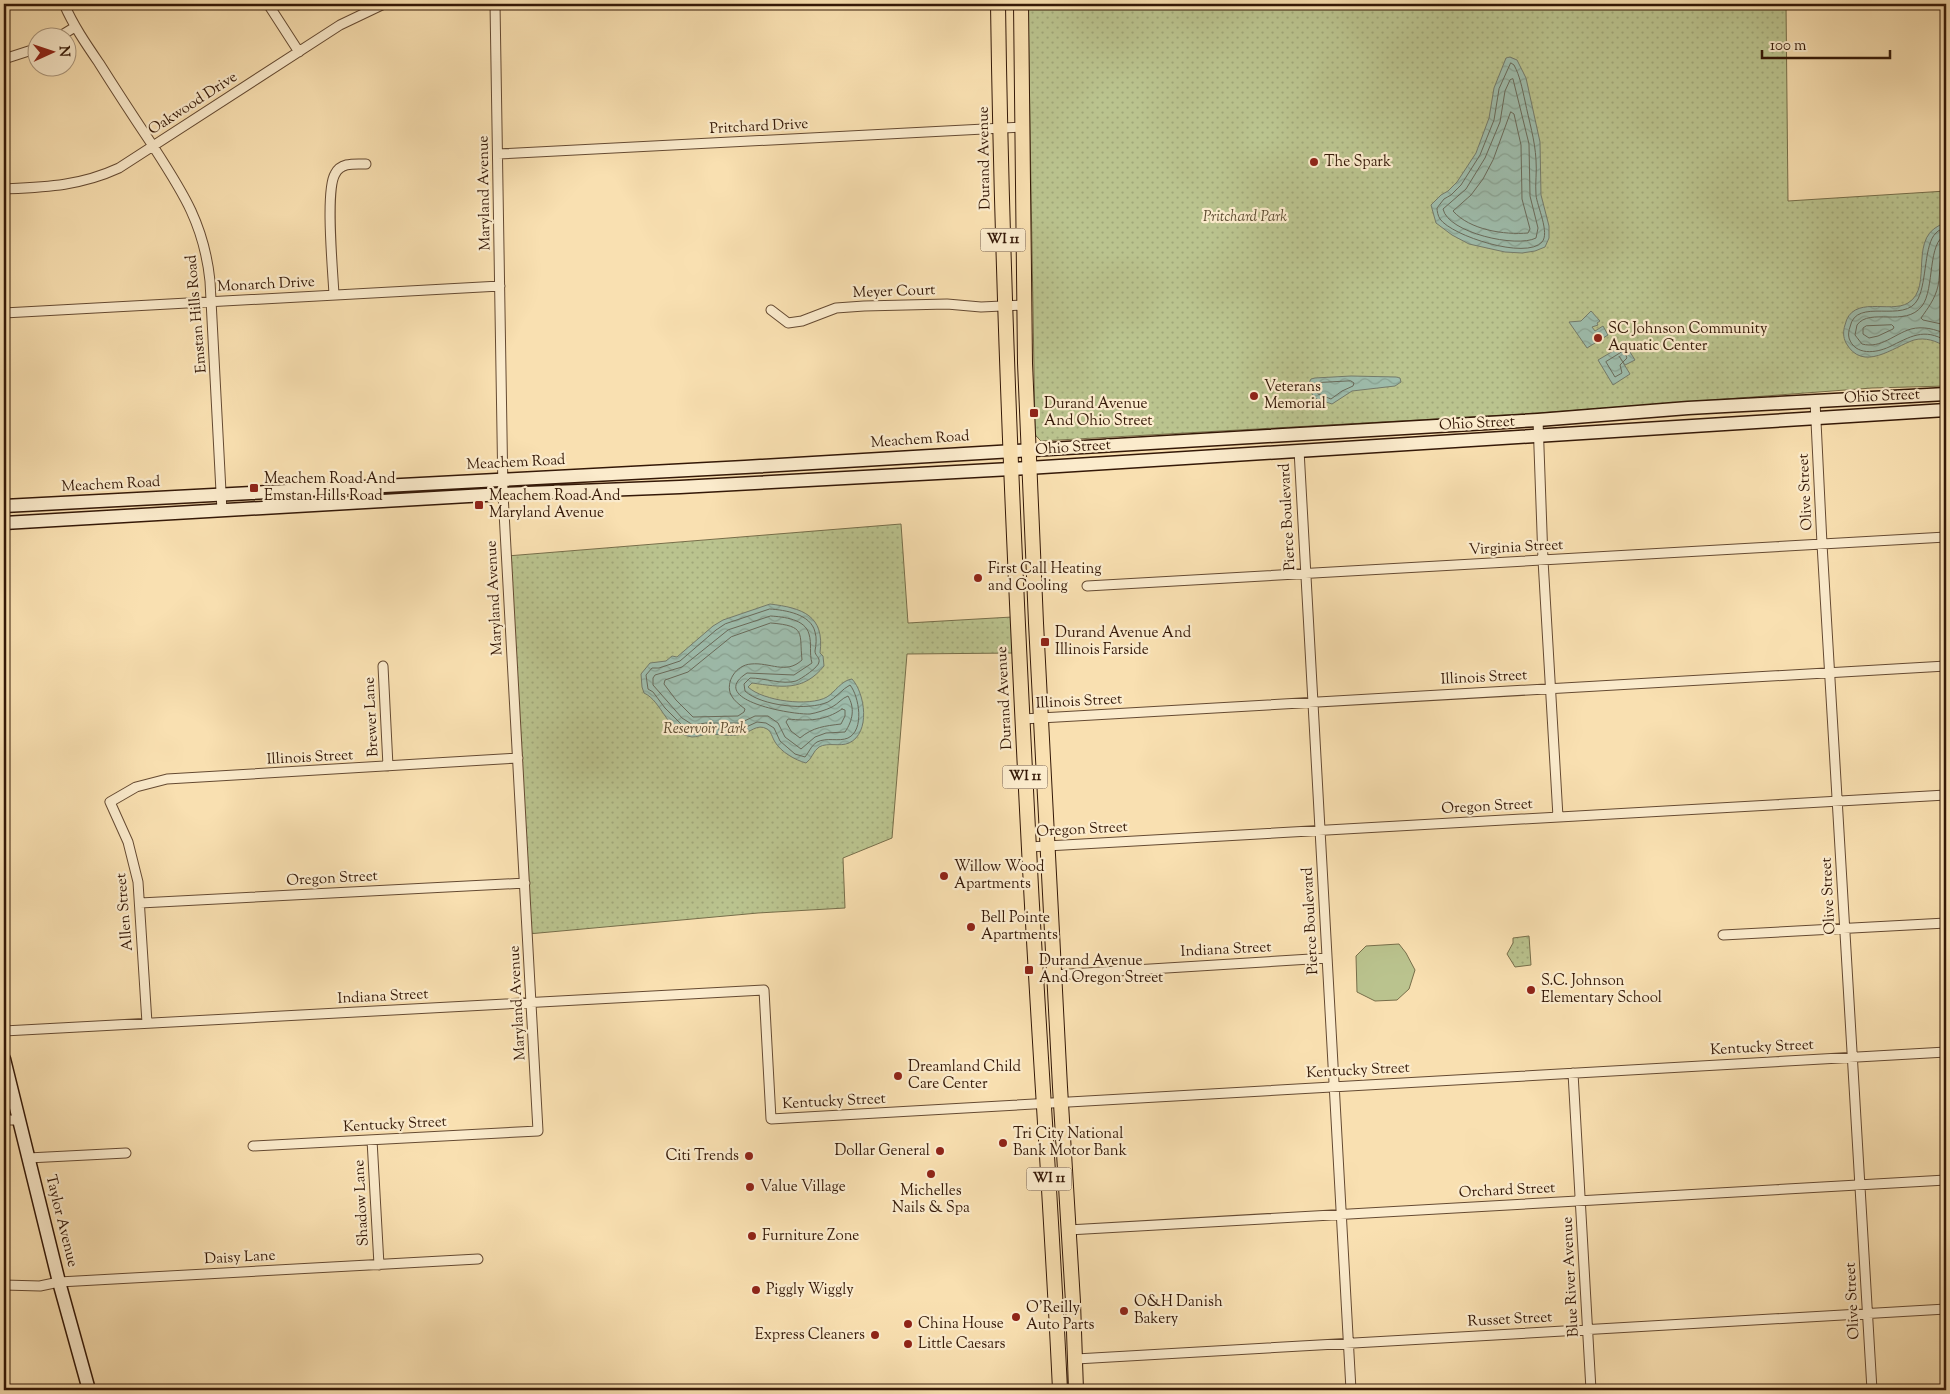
<svg xmlns="http://www.w3.org/2000/svg" width="1950" height="1394" font-family="'Sorts Mill Goudy',serif">
  <style>
    .grass { fill: #bac38e; stroke: #776e4a }
    .park { fill: url(#park-dots); stroke: #776e4a }
    .water { fill: url(#water-waves); stroke: #747b6b }
    .lines { fill: none; stroke-linecap: round; stroke-linejoin: round }
    .shore { stroke: #696a5a; stroke-width: 1 }
    .street-casing { stroke: #654a32; stroke-width: 11 }
    .secondary-casing { stroke: #341807; stroke-width: 15 }
    .primary-casing { stroke: #341807; stroke-width: 16 }
    .street { stroke: #fbebcc; stroke-width: 9 }
    .secondary { stroke: #fbebcc; stroke-width: 12 }
    .primary { stroke: #f9e0b1; stroke-width: 14 }
    .poi-dot { fill: #8f2418; stroke: #fbebcc; stroke-width: 2 }
    .labels { text-anchor: middle; dominant-baseline: central; stroke-width: 4.5; stroke-linejoin: round; paint-order: stroke }
    .shield { fill: #fbebcc; stroke: #705742; stroke-width: 1 }
    .shield-label { font-size: 14px; font-weight: bold; fill: #341807 }
    .street-label { font-size: 15px; fill: #341807; stroke: #fbebcc }
    .poi-label { font-size: 15px; fill: #341807; stroke: #fbebcc; text-anchor: start }
    .park-label { font-size: 15px; font-style: italic; fill: #5c4b30; stroke: #fbebcc }
  </style>
  <defs>
    <pattern id="park-dots" width="8" height="8" patternUnits="userSpaceOnUse" patternTransform="scale(1.25)"><rect width="8" height="8" fill="#bac38e"/><path d="M2 2h.1M6 6h.1" fill="none" stroke="#a0a779" stroke-width="1.8" stroke-linecap="round"/></pattern>
    <pattern id="water-waves" width="16" height="10" patternUnits="userSpaceOnUse" patternTransform="scale(1.25)"><rect width="16" height="10" fill="#9ebdad"/><path d="M0 5q4-4 8 0t8 0" fill="none" stroke="#89a293"/></pattern>
  </defs>
  <rect width="100%" height="100%" fill="#f9e0b1"/>
  <filter id="stains"><feTurbulence type="fractalNoise" baseFrequency=".004" numOctaves="4"/><feColorMatrix values="0 0 0 0 .2 0 0 0 0 .09 0 0 0 0 .02 0 0 0 .5 -.17"/></filter>
  <radialGradient id="worn" r=".72"><stop offset=".6" stop-color="#630" stop-opacity="0"/><stop offset="1" stop-color="#630" stop-opacity=".3"/></radialGradient>
  <path class="grass" d="M1399,944L1406,953L1415,970L1409,989L1397,1000L1375,1001L1357,992L1356,956L1366,946Z"/>
  <path class="park" d="M1028,4H1786L1788,201L1946,191V386L1872,388L1526,414L1041,441L1036,436L1035,432Z
    M901,524L908,623L1012,617L1015,653L907,654L892,838L843,858L845,908L758,913L528,934L507,556Z
    M1529,936L1531,965L1515,967L1507,954L1513,943V938Z"/>
  <path class="water" d="M1510,57L1517,60L1526,78L1540,142L1541,195L1549,226V238L1545,247L1535,251L1522,253L1505,252L1469,244L1452,235L1436,223L1431,205L1441,195L1448,191L1457,182L1476,153L1489,118L1494,88L1506,58Z
    M1946,223V347C1937,341 1925,337 1914,340C1893,347 1863,373 1846,343C1843,337 1843,331 1845,325C1852,294 1890,314 1908,303C1935,287 1905,234 1946,223Z
    M1591,311L1600,321L1597,323L1598,325L1592,327L1595,331L1603,326L1608,335L1587,348L1569,322L1581,321Z
    M1625,344L1635,360L1625,365L1619,356L1630,374L1613,385L1598,360Z
    M1351,376L1396,377L1400,378L1401,382L1395,386L1352,391L1332,404L1314,398L1308,385L1311,379L1315,378Z
    M770,604C802,608 825,615 820,653L823,656L824,666C803,692 781,687 752,683L748,687C763,701 809,707 827,697C835,692 842,680 852,679C865,693 871,733 849,743C840,747 828,742 819,747C813,751 812,759 806,763C795,760 781,752 775,742C772,737 771,731 767,729C757,723 750,733 742,734C731,737 719,734 707,734C702,735 697,737 692,737C668,734 662,701 644,693L642,687L641,674L650,663L666,661L672,656L677,657L713,626L723,620Z"/>
  <g class="lines">
    <path class="shore" d="M1511,63L1514,65C1520,76 1522,88 1525,101C1529,121 1535,140 1536,160C1537,172 1535,183 1536,195C1537,206 1550,233 1542,242C1526,260 1452,236 1440,219C1438,216 1437,211 1437,208L1444,199L1451,195L1461,185L1480,155L1494,120L1499,89Z
      M1513,79L1529,144L1530,196L1538,228L1536,238C1517,248 1448,233 1443,209L1466,189L1485,158L1500,122L1505,91L1510,80Z
      M1511,112L1514,114L1521,145L1522,199L1530,229L1528,233C1504,235 1470,230 1453,211L1471,195L1483,179L1493,160Z
      M1946,228C1943,229 1938,230 1936,233C1924,244 1927,281 1918,299C1905,325 1856,296 1850,327C1849,330 1848,334 1849,338C1855,356 1876,353 1889,347C1910,337 1924,327 1946,341
      M1946,235C1927,241 1935,289 1922,306C1905,328 1870,307 1857,325L1855,335L1862,344C1881,349 1894,334 1911,329C1923,326 1935,329 1946,334
      M1946,243C1938,254 1941,272 1938,286C1935,299 1928,308 1921,318L1923,320L1946,325
      M1892,325L1894,327L1893,329L1878,336L1869,338L1863,334V328L1866,326Z
      M1622,352L1625,353L1627,358L1620,365L1622,373L1615,377L1606,362Z
      M1351,381L1354,383L1353,386L1342,391L1331,399L1318,394L1314,386L1316,383Z
      M770,609C785,610 811,614 815,632C817,638 816,645 815,651C815,656 820,657 819,662C819,667 801,679 796,681C782,685 765,678 750,678L744,684L745,691C761,706 808,711 828,702C836,698 842,689 850,685C859,696 865,730 848,738C839,742 827,737 817,742C811,746 809,752 805,757L795,754L780,741L774,728L766,723L757,722L742,729H706L694,732L686,729L665,708L653,692L648,689L646,675L652,668H659L680,661L716,630L725,624Z
      M771,616C784,617 805,619 809,634C812,644 809,653 812,663L794,675L747,673C705,700 793,715 810,714C816,713 826,710 832,707C838,704 842,698 848,696C855,708 853,720 845,732L826,733L815,737L801,749L785,737L778,723L768,716H755L740,723H706L693,725L682,718L653,685V678L655,675L682,667L728,630Z
      M771,623C807,626 799,633 802,660C786,675 770,662 751,664C736,665 725,682 731,695C734,701 740,705 745,709L744,712L738,716L693,717L676,700L664,684L665,680L688,672L731,637Z
      M842,709L845,710V716L841,724C825,726 813,727 800,738L791,731L786,722L788,719C808,721 825,721 842,709Z"/>
    <defs>
      <path id="street" d="M64,4C73,25 86,44 99,63C116,90 133,116 151,143C182,191 204,223 210,281L222,511
        M268,4L299,52
        M57,38L75,27
        M4,59L38,48
        M498,154L1022,127
        M4,189C46,187 80,186 119,168L340,25L384,4
        M334,295C333,272 325,191 335,174C341,162 355,164 366,164
        M771,310L788,323L802,321L836,308L864,306L947,304L981,307L1024,305
        M4,313L500,286
        M1815,401L1822,544L1872,1390
        M1538,420L1543,560L1558,817
        M1299,450L1351,1390
        M1087,586L1946,537
        M383,666L388,766
        M1023,719L1946,666
        M1029,847L1946,795
        M140,903L525,883
        M1723,935L1946,923
        M1037,976L1327,958
        M147,1023L138,882L128,842L110,802L136,787L167,779L518,758
        M4,1031L764,990L771,1119L1946,1052
        M1573,1073L1591,1390
        M4,1120H19
        M372,1140L379,1265
        M253,1146L538,1131L503,494L495,4
        M28,1158L126,1153
        M1068,1230L1946,1180
        M4,1285L40,1286L59,1282L478,1259
        M1076,1359L1946,1309"/>
      <path id="secondary" d="M4,506L745,467L1538,420L1688,408L1946,394
        M4,523L503,494L680,487L1011,469L1946,410
        M4,1059L59,1282L89,1390"/>
      <path id="primary" d="M998,4C1002,292 1015,580 1030,868C1039,1042 1052,1216 1060,1390
        M1021,4L1025,363L1036,623L1060,1087L1073,1302L1076,1390"/>
    </defs>
    <use href="#street" class="street-casing"/>
    <use href="#secondary" class="secondary-casing"/>
    <use href="#primary" class="primary-casing"/>
    <use href="#street" class="street"/>
    <use href="#secondary" class="secondary"/>
    <use href="#primary" class="primary"/>
  </g>
  <g class="poi-dot">
    <circle cx="1314" cy="162" r="5"/>
    <circle cx="1598" cy="338" r="5"/>
    <circle cx="1254" cy="396" r="5"/>
    <rect x="1029" y="408" width="10" height="10" rx="2.5"/>
    <rect x="249" y="483" width="10" height="10" rx="2.5"/>
    <rect x="474" y="500" width="10" height="10" rx="2.5"/>
    <circle cx="978" cy="578" r="5"/>
    <rect x="1040" y="637" width="10" height="10" rx="2.5"/>
    <circle cx="944" cy="876" r="5"/>
    <circle cx="971" cy="927" r="5"/>
    <rect x="1024" y="965" width="10" height="10" rx="2.5"/>
    <circle cx="1531" cy="990" r="5"/>
    <circle cx="898" cy="1076" r="5"/>
    <circle cx="1003" cy="1143" r="5"/>
    <circle cx="940" cy="1151" r="5"/>
    <circle cx="749" cy="1156" r="5"/>
    <circle cx="931" cy="1174" r="5"/>
    <circle cx="750" cy="1187" r="5"/>
    <circle cx="752" cy="1236" r="5"/>
    <circle cx="756" cy="1290" r="5"/>
    <circle cx="1124" cy="1311" r="5"/>
    <circle cx="1016" cy="1317" r="5"/>
    <circle cx="908" cy="1324" r="5"/>
    <circle cx="875" cy="1335" r="5"/>
    <circle cx="908" cy="1344" r="5"/>
  </g>
  <g class="labels">
    <g class="shield">
      <rect x="980.5" y="228.5" width="45" height="23" rx="4"/>
      <rect x="1002.5" y="765.5" width="45" height="23" rx="4"/>
      <rect x="1026.5" y="1167.5" width="45" height="23" rx="4"/>
    </g>
    <g class="shield-label">
      <text x="1003" y="240">WI 11</text>
      <text x="1025" y="777">WI 11</text>
      <text x="1049" y="1179">WI 11</text>
    </g>
    <g class="street-label">
      <text transform="translate(193 104) rotate(-33)">Oakwood Drive</text>
      <text transform="translate(759 127) rotate(-3)">Pritchard Drive</text>
      <text transform="translate(985 158) rotate(-91)">Durand Avenue</text>
      <text transform="translate(485 193) rotate(-91)">Maryland Avenue</text>
      <text transform="translate(266 285) rotate(-3)">Monarch Drive</text>
      <text transform="translate(894 292) rotate(-2)">Meyer Court</text>
      <text transform="translate(197 314) rotate(-95)">Emstan Hills Road</text>
      <text transform="translate(1882 397) rotate(-3)">Ohio Street</text>
      <text transform="translate(1477 424) rotate(-3)">Ohio Street</text>
      <text transform="translate(920 440) rotate(-4)">Meachem Road</text>
      <text transform="translate(1073 448) rotate(-4)">Ohio Street</text>
      <text transform="translate(516 463) rotate(-3)">Meachem Road</text>
      <text transform="translate(111 485) rotate(-3)">Meachem Road</text>
      <text transform="translate(1806 492) rotate(-93)">Olive Street</text>
      <text transform="translate(1288 517) rotate(-93)">Pierce Boulevard</text>
      <text transform="translate(1516 548) rotate(-3)">Virginia Street</text>
      <text transform="translate(495 598) rotate(-93)">Maryland Avenue</text>
      <text transform="translate(1484 678) rotate(-3)">Illinois Street</text>
      <text transform="translate(1005 698) rotate(-93)">Durand Avenue</text>
      <text transform="translate(1079 702) rotate(-3)">Illinois Street</text>
      <text transform="translate(372 717) rotate(-93)">Brewer Lane</text>
      <text transform="translate(310 758) rotate(-3)">Illinois Street</text>
      <text transform="translate(1487 807) rotate(-3)">Oregon Street</text>
      <text transform="translate(1082 830) rotate(-3)">Oregon Street</text>
      <text transform="translate(332 879) rotate(-3)">Oregon Street</text>
      <text transform="translate(1829 896) rotate(-93)">Olive Street</text>
      <text transform="translate(125 912) rotate(-95)">Allen Street</text>
      <text transform="translate(1311 921) rotate(-93)">Pierce Boulevard</text>
      <text transform="translate(1226 950) rotate(-3)">Indiana Street</text>
      <text transform="translate(383 997) rotate(-3)">Indiana Street</text>
      <text transform="translate(518 1003) rotate(-93)">Maryland Avenue</text>
      <text transform="translate(1762 1048) rotate(-3)">Kentucky Street</text>
      <text transform="translate(1358 1071) rotate(-3)">Kentucky Street</text>
      <text transform="translate(834 1102) rotate(-3)">Kentucky Street</text>
      <text transform="translate(395 1125) rotate(-3)">Kentucky Street</text>
      <text transform="translate(1507 1191) rotate(-3)">Orchard Street</text>
      <text transform="translate(362 1203) rotate(-93)">Shadow Lane</text>
      <text transform="translate(61 1221) rotate(76)">Taylor Avenue</text>
      <text transform="translate(240 1258) rotate(-3)">Daisy Lane</text>
      <text transform="translate(1571 1277) rotate(-93)">Blue River Avenue</text>
      <text transform="translate(1853 1301) rotate(-93)">Olive Street</text>
      <text transform="translate(1510 1320) rotate(-3)">Russet Street</text>
    </g>
    <g class="poi-label">
      <text x="1324" y="162">The Spark</text>
      <text x="1608" y="329">SC Johnson Community<tspan x="1608" dy="17">Aquatic Center</tspan></text>
      <text x="1264" y="387">Veterans<tspan x="1264" dy="17">Memorial</tspan></text>
      <text x="1044" y="404">Durand Avenue<tspan x="1044" dy="17">And Ohio Street</tspan></text>
      <text x="264" y="479">Meachem Road And<tspan x="264" dy="17">Emstan Hills Road</tspan></text>
      <text x="489" y="496">Meachem Road And<tspan x="489" dy="17">Maryland Avenue</tspan></text>
      <text x="988" y="569">First Call Heating<tspan x="988" dy="17">and Cooling</tspan></text>
      <text x="1055" y="633">Durand Avenue And<tspan x="1055" dy="17">Illinois Farside</tspan></text>
      <text x="954" y="867">Willow Wood<tspan x="954" dy="17">Apartments</tspan></text>
      <text x="981" y="918">Bell Pointe<tspan x="981" dy="17">Apartments</tspan></text>
      <text x="1039" y="961">Durand Avenue<tspan x="1039" dy="17">And Oregon Street</tspan></text>
      <text x="1541" y="981">S.C. Johnson<tspan x="1541" dy="17">Elementary School</tspan></text>
      <text x="908" y="1067">Dreamland Child<tspan x="908" dy="17">Care Center</tspan></text>
      <text x="1013" y="1134">Tri City National<tspan x="1013" dy="17">Bank Motor Bank</tspan></text>
      <text x="930" y="1151" text-anchor="end">Dollar General</text>
      <text x="739" y="1156" text-anchor="end">Citi Trends</text>
      <text x="760" y="1187">Value Village</text>
      <text x="931" y="1191" text-anchor="middle">Michelles<tspan x="931" dy="17">Nails &amp; Spa</tspan></text>
      <text x="762" y="1236">Furniture Zone</text>
      <text x="766" y="1290">Piggly Wiggly</text>
      <text x="1134" y="1302">O&amp;H Danish<tspan x="1134" dy="17">Bakery</tspan></text>
      <text x="1026" y="1308">O'Reilly<tspan x="1026" dy="17">Auto Parts</tspan></text>
      <text x="918" y="1324">China House</text>
      <text x="865" y="1335" text-anchor="end">Express Cleaners</text>
      <text x="918" y="1344">Little Caesars</text>
    </g>
    <g class="park-label">
      <text x="1245" y="217">Pritchard Park</text>
      <text x="705" y="729">Reservoir Park</text>
    </g>
  </g>
  <rect width="1950" height="1394" fill="none" stroke="#f9e0b1" stroke-width="20"/>
  <rect x="5" y="5" width="1940" height="1384" fill="none" stroke="#341807" stroke-width="2.5"/>
  <rect x="10" y="10" width="1930" height="1374" fill="none" stroke="#341807"/>
  <g transform="translate(52 52) rotate(87)"><circle r="24" fill="#fbebcc" stroke="#ab977d"/>
  <path d="M0-4L9 19L0 12L-9 19Z" fill="#8f2418"/>
  <text y="-8" font-size="14" font-weight="bold" text-anchor="middle" fill="#341807">N</text>
  </g>
  <path d="M1762 50v8h128v-8" fill="none" stroke="#341807" stroke-width="2.5"/>
  <text x="1770" y="50" font-size="15" fill="#341807" stroke="#fbebcc" stroke-width="4" paint-order="stroke">100 m</text>
  <rect width="100%" height="100%" filter="url(#stains)"/>
  <rect width="100%" height="100%" fill="url(#worn)"/>
</svg>
